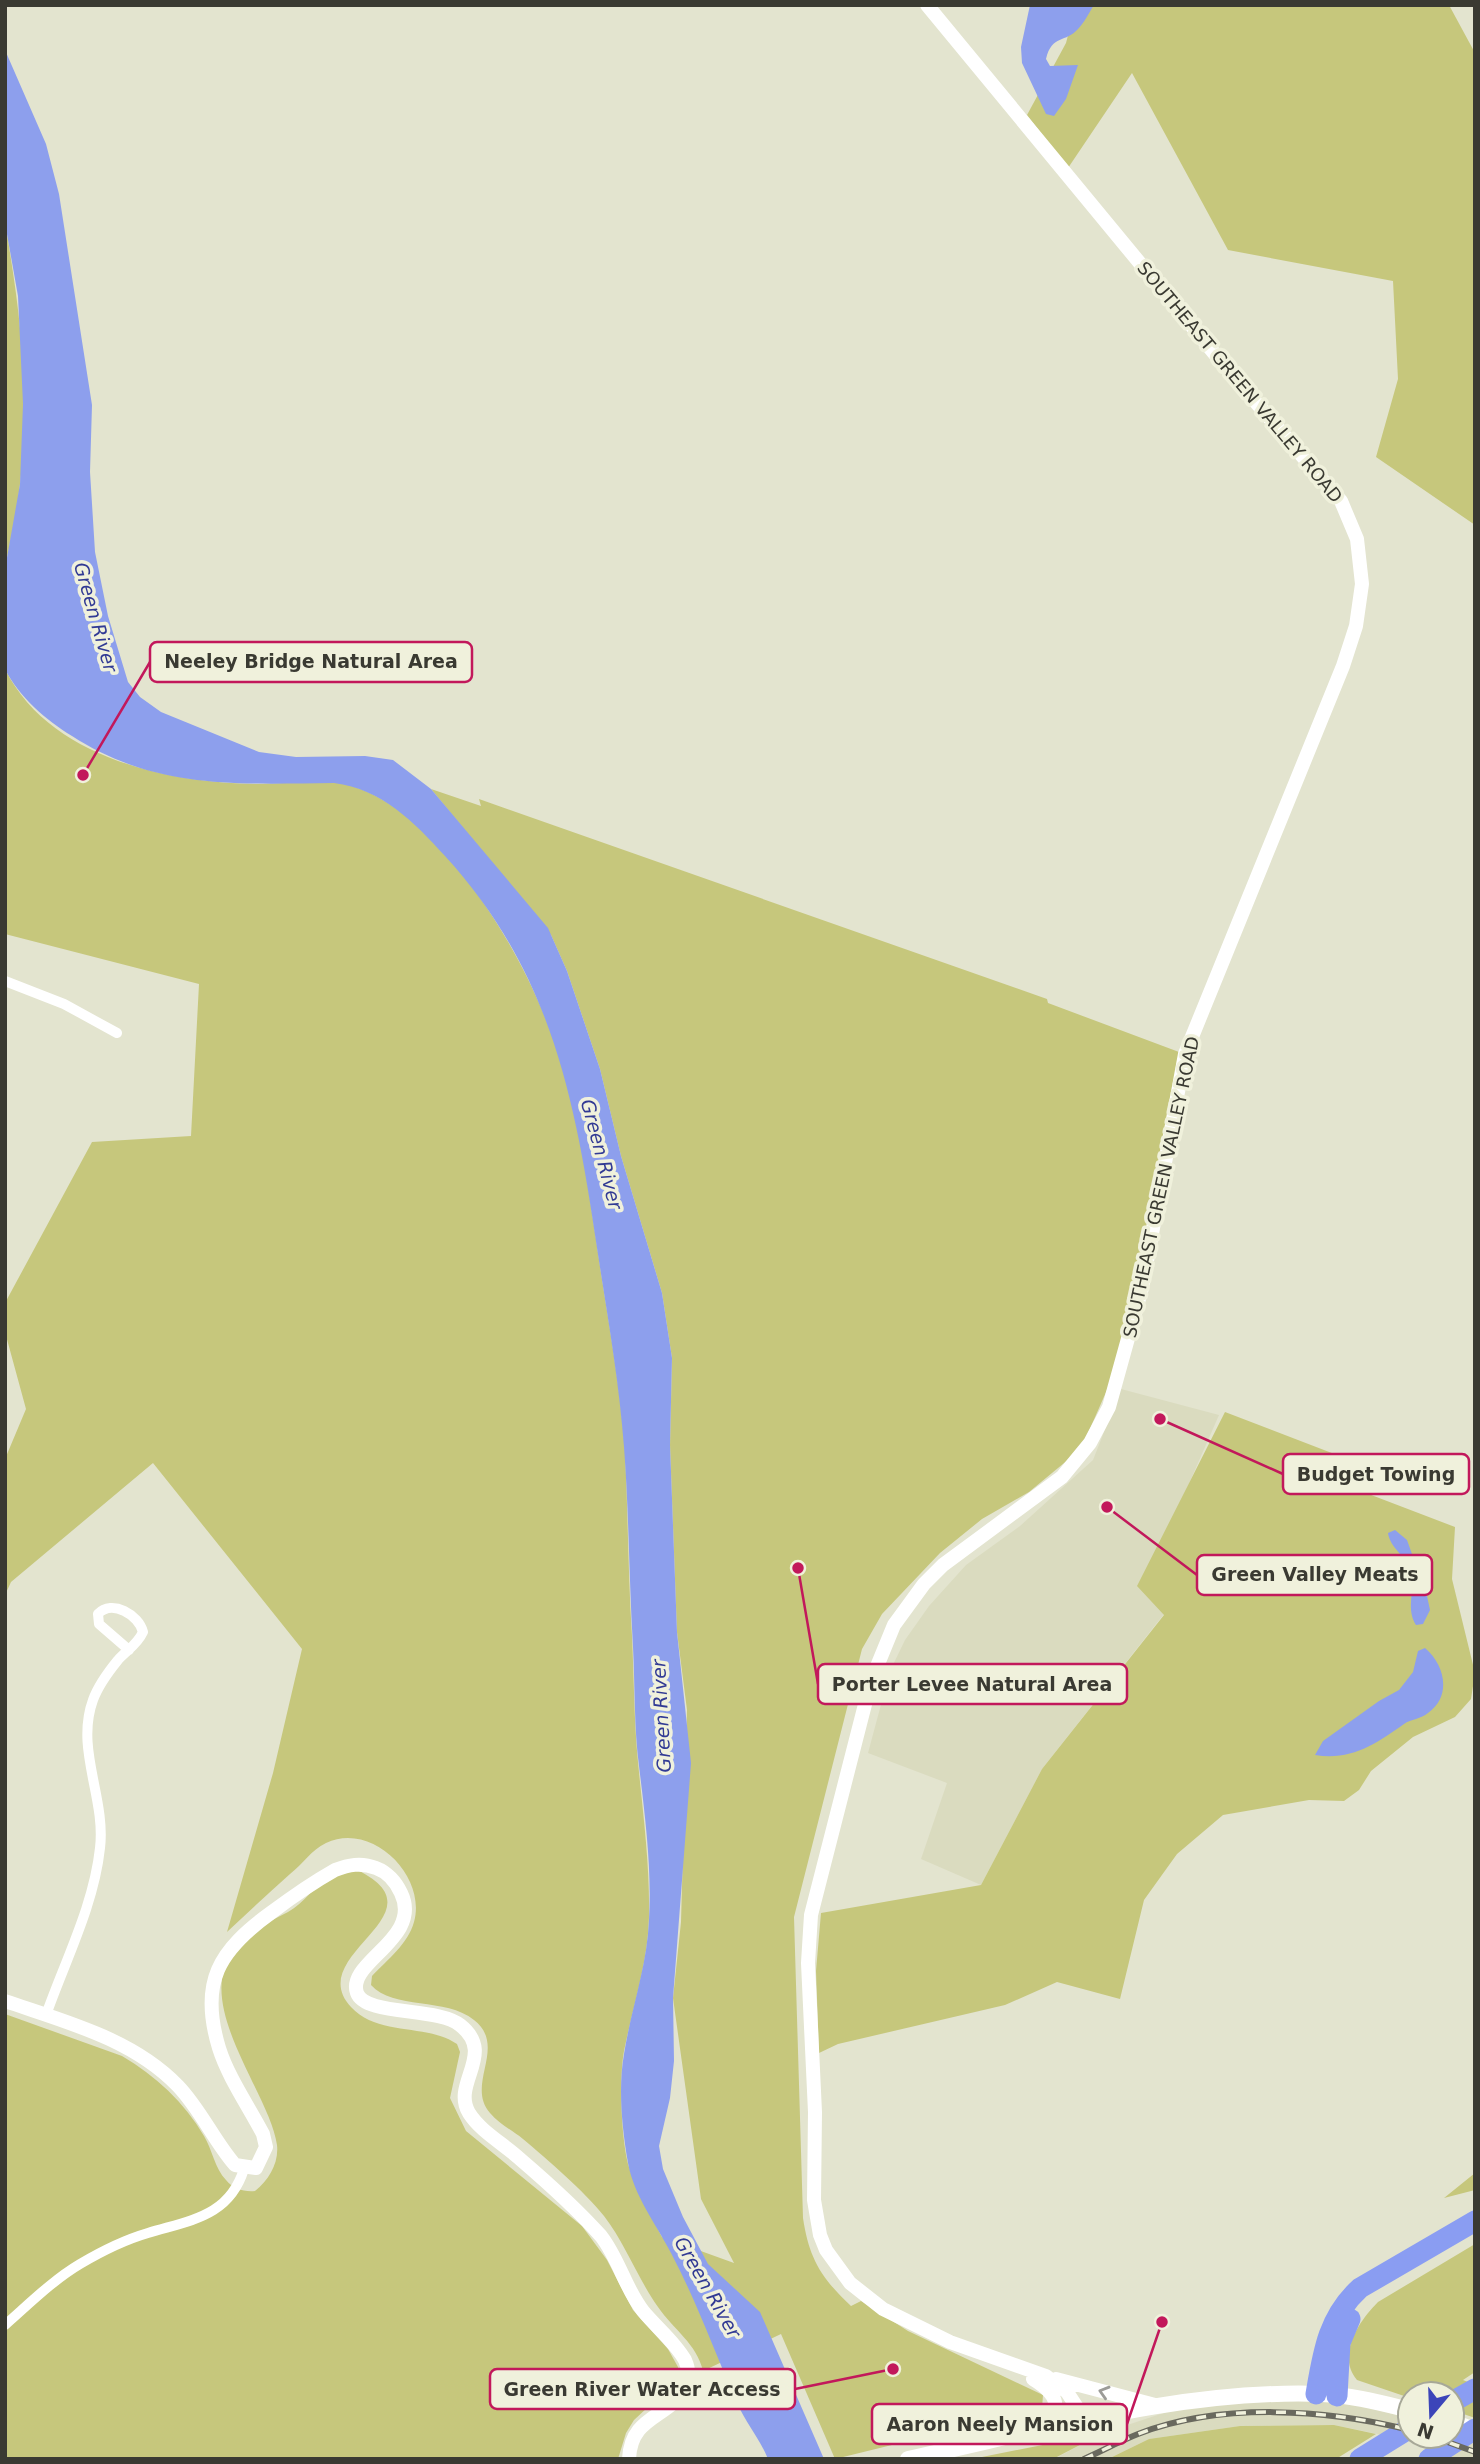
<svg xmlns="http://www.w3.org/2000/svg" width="1480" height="2464" font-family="'DejaVu Sans',sans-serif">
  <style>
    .built { fill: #dadbbf }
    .green { fill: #c6c77c }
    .water { fill: #8d9fed }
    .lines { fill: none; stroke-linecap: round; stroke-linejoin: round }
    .minor { stroke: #fff; stroke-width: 10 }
    .tertiary { stroke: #fff; stroke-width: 14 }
    .secondary { stroke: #fff; stroke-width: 16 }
    .motorway { stroke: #8a9df2; stroke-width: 21 }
    .rail-casing { stroke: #69695e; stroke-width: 6 }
    .rail { stroke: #f0f1dc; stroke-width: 3.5; stroke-dasharray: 10; stroke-linecap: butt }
    .oneway { stroke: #9c9c98 }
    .labels { text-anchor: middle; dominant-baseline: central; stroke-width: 7; stroke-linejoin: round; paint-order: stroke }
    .street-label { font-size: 18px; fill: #3a3a32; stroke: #f0f1dc }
    .water-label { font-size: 19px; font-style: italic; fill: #313a94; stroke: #f0f1dc }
    .leader { fill: none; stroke: #c2185b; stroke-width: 2.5 }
    .callout-dot { fill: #c2185b; stroke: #f0f1dc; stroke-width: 2.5 }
    .callout { fill: #f0f1dc; stroke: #c2185b; stroke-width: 2.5 }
    .callout-label { font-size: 19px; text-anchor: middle; font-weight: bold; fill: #3a3a32 }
  </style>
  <rect width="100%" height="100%" fill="#e3e4cf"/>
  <path class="built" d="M1121,1389L1219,1415L1177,1511L1164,1614L1042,1769L981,1885L921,1859L947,1783L868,1753L890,1671L905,1640L929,1606L966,1565L1020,1526L1093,1460Z
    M1316,2394L1410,2408V2436H1452V2420L1475,2430V2459H1457L1426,2444L1334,2425L1240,2426L1149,2439L1108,2459H1054L1103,2433L1197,2402Z"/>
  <path class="green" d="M1076,5H1449L1475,53V525L1376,457L1398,379L1393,281L1228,250L1132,73L1068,168L1027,115L1066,43Z
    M5,223C20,309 31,397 20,484C17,513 10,541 5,569Z
    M5,669C49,758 168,783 258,784C288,784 326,777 355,787C438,815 511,935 543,1012C573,1085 585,1162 596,1239C606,1310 620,1380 625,1451C628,1512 628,1574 632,1636C634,1678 634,1720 638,1762C643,1814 650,1865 649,1917C648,1963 633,2006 624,2051C619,2078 621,2140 629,2167C636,2191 651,2215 662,2237L734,2263L701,2199L673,1998L681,1922L687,1710L677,1632L670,1445L672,1358L662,1293L621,1156L600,1069L567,971L551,935L431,789L481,806L479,799L1047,999L1048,1003L1179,1052L1141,1268L1114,1374L1081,1449L1029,1492L982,1519L940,1553L882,1614L862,1649L794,1917L803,2218C809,2258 821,2278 851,2306L861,2301L908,2331L1043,2395L1042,2408L835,2459L781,2334L703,2371C697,2344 673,2329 658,2307C638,2279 625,2243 604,2216C583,2190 548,2160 523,2139C512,2130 499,2124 490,2113C465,2084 508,2047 474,2020C446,1997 393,2010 371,1985L372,1976C387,1960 408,1944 414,1922C427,1876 372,1821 326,1843C311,1850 303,1864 290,1874C269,1893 248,1912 227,1932L273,1773L302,1649L153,1463L11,1582L5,1595V1459L26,1409L5,1332V1303L92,1142L191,1136L199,984L5,934Z
    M1225,1412L1363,1465L1366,1493L1455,1527L1452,1579L1475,1673L1471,1699L1455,1717L1413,1737L1371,1771L1359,1790L1344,1801L1309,1800L1223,1815L1177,1854L1144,1900L1120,1999L1057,1982L1005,2005L838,2044L819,2053L816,1971L821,1913L981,1885L1042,1769L1164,1615L1137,1586Z
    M353,1868C452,1913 301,1953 351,2007C379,2037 426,2023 457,2044L460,2052L450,2098L466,2131L582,2226L607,2260L633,2310L668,2349L678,2367L681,2379L677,2389L648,2407L634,2420L626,2433L618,2459H5V2014L122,2056C156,2076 184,2102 204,2136C212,2149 215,2169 226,2180C233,2189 244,2192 255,2191C269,2180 279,2163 277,2145C269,2090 186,1998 239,1944C253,1930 272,1920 288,1912C304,1903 315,1885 329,1878C336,1873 345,1871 353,1868Z
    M1475,2173V2190L1444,2198Z
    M1475,2244V2372L1463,2380L1475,2385V2418L1452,2410V2394H1410V2398L1357,2380C1336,2355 1359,2321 1378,2302Z
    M1334,2425L1376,2434L1336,2459H1108L1149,2439L1240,2426Z
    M1103,2433L1053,2459H972Z"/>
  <path class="water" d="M1030,5H1094C1089,13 1084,23 1078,29C1066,43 1052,34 1046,59L1050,66L1078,65L1066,99L1054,116L1046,114L1022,63L1021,47Z
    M5,50L46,144L59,194L92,405L90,472L95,552L108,616L128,682L140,697L161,712L259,752L296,757L365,756L393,760L431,789L548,928L567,971L600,1069L621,1156L662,1293L672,1358L670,1445L677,1632L691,1763L673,1998L674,2061L670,2098L659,2146L663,2169L683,2217L708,2264L760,2312L824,2459H768C760,2439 746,2423 737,2403C715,2353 697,2302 671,2253C656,2224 634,2196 628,2163C622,2128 618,2089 624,2054C631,2009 647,1967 649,1920C652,1869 645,1816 639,1766C634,1727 635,1686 633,1647C629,1581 629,1513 624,1447C619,1380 607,1314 597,1248C575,1098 551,972 445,856C414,822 382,789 334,783C238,784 156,790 72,736C46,720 19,697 5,669V569L20,484L23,404L18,296L5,223Z
    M1395,1530L1407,1540L1427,1596L1430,1610L1423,1624L1416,1625C1405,1608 1416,1589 1411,1571C1406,1556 1390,1548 1388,1533Z
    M1425,1648C1445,1665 1452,1696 1428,1713C1421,1719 1411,1719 1404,1724C1376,1744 1351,1761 1315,1755L1323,1741L1379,1701L1399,1690L1413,1672L1418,1651Z"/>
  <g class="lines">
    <path class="minor" d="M5,981L64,1004L117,1033
      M46,2015C65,1961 94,1905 100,1848C106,1798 75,1749 93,1700C98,1686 109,1671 118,1660C127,1650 137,1645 143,1632C139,1615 112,1599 98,1614L99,1624L129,1650
      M5,2325C29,2304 53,2280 80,2264C102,2251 124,2240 148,2233C190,2220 229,2217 244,2169"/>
    <path class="tertiary" d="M927,5L1228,370L1341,501L1357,539L1362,584L1356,626L1343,666L1185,1054L1142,1288L1109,1407L1090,1443L1062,1477L943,1565L924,1584L894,1625L871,1681L811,1915L808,1963L815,2112L814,2200L820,2235L826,2250L850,2283L883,2309L950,2342L1046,2376L1067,2392L1086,2421
      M5,2001C66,2022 133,2039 178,2086C201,2110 214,2141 235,2165L256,2168L266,2147L263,2134C249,2107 228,2077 219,2048C199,1982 219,1950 272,1912C292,1897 312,1883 335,1870C348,1865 361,1862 376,1868C387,1872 396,1882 401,1893C423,1939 346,1962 357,1993C365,2016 438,2007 460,2025C497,2054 451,2083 469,2113C481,2132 504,2144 520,2159C548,2183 576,2208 601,2236C619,2259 625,2288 643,2311C656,2327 675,2342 685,2360C689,2369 690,2377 686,2386C670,2419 631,2414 629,2459
      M1033,2379C1059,2395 1063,2408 1041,2431
      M1056,2379L1155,2405"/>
    <path class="secondary" d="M1452,2422L1475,2430
      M908,2459C1043,2430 1183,2389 1321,2394C1351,2395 1381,2403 1410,2410"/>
    <path class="motorway" d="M1316,2394C1323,2353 1328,2317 1360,2288L1475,2221
      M1337,2396L1340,2343L1350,2319
      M1452,2402L1475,2389
      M1360,2459L1410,2428
      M1429,2459L1475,2429"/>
    <defs>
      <path id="rail" d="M1431,2436L1475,2452
        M1084,2459C1102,2451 1120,2441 1138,2434C1221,2402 1326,2409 1410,2430"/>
    </defs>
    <use href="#rail" class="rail-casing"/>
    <use href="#rail" class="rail"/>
  </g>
  <defs><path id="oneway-chevron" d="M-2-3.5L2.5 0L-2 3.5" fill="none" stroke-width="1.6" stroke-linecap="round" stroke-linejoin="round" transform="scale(1.75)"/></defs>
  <use class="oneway" href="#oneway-chevron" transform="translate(1104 2392) rotate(-163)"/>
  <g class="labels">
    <g class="street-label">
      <text transform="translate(1240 382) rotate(50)">SOUTHEAST GREEN VALLEY ROAD</text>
      <text transform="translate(1161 1187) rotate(-78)">SOUTHEAST GREEN VALLEY ROAD</text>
    </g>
    <g class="water-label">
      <text transform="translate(96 617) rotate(74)">Green River</text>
      <text transform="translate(602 1154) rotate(75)">Green River</text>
      <text transform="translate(661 1716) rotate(-93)">Green River</text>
      <text transform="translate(708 2287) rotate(60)">Green River</text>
    </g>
  </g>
  <path class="leader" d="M83 775L150 662M1160 1419L1283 1474M1107 1507L1197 1575M798 1568L818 1684M893 2369L795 2389M1162 2322L1127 2424"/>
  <g class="callout-dot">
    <circle cx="83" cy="775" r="7"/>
    <circle cx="1160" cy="1419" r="7"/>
    <circle cx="1107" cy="1507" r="7"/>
    <circle cx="798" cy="1568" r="7"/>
    <circle cx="893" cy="2369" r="7"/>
    <circle cx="1162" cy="2322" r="7"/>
  </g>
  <g class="callout">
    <rect x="150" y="642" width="322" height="40" rx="7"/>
    <rect x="1283" y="1454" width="186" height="40" rx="7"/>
    <rect x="1197" y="1555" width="235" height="40" rx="7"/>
    <rect x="818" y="1664" width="309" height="40" rx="7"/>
    <rect x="490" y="2369" width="305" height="40" rx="7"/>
    <rect x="872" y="2404" width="255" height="40" rx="7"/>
  </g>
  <g class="callout-label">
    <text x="311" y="668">Neeley Bridge Natural Area</text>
    <text x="1376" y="1481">Budget Towing</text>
    <text x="1315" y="1581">Green Valley Meats</text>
    <text x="972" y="1691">Porter Levee Natural Area</text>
    <text x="642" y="2396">Green River Water Access</text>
    <text x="1000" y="2431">Aaron Neely Mansion</text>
  </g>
  <rect width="1480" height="2464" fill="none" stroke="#3a3a32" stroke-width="14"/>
  <g transform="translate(1431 2415) rotate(199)"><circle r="33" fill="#f0f1dc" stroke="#a7a898" stroke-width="2"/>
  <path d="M0-5L12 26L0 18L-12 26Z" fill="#3c45b9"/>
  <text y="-10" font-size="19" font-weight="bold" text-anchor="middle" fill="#3a3a32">N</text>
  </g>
</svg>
